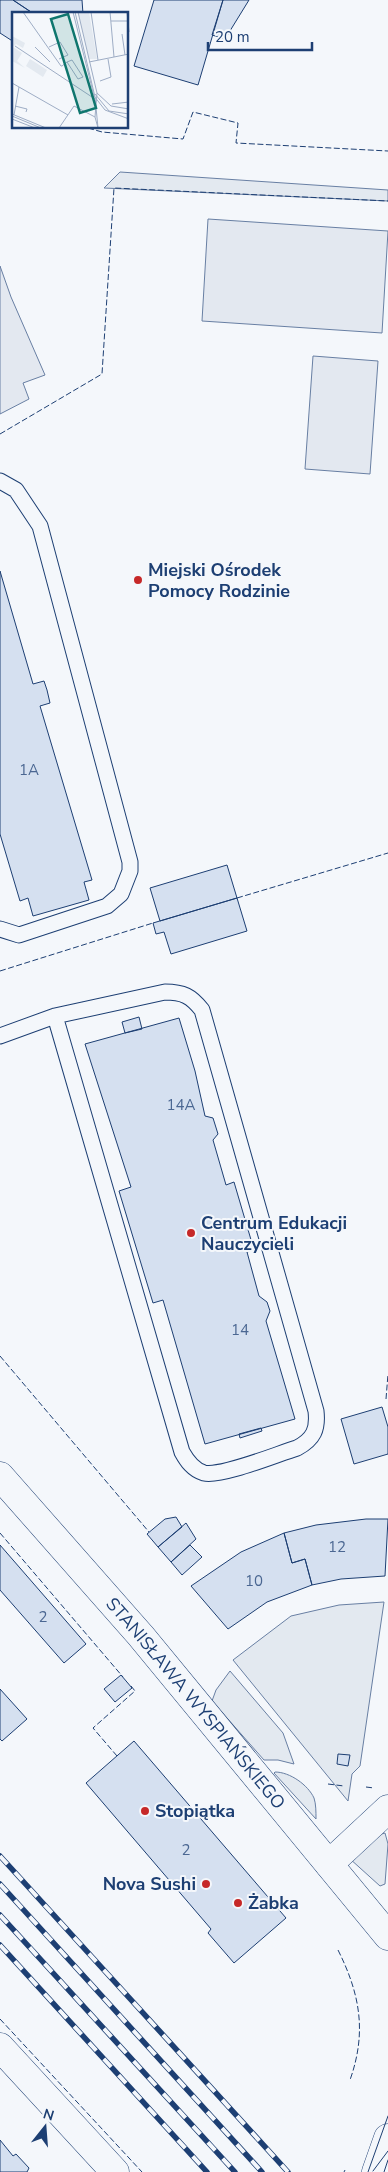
<svg xmlns="http://www.w3.org/2000/svg" width="388" height="2172" font-family="'Nunito Sans',sans-serif">
  <style>
    .green { fill: #e3e9f0; stroke: #687fa3 }
    .parking { fill: #e3e8f0; stroke: #687fa3 }
    .building { fill: #d5e0f0; stroke: #1d3f73 }
    .lines { fill: none; stroke-linecap: round; stroke-linejoin: round }
    .service-casing { stroke: #1d3f73; stroke-width: 17 }
    .minor-casing { stroke: #1d3f73; stroke-width: 29 }
    .secondary-casing { stroke: #1d3f73; stroke-width: 29 }
    .service { stroke: #f4f7fb; stroke-width: 15 }
    .minor { stroke: #f4f7fb; stroke-width: 28 }
    .secondary { stroke: #f4f7fb; stroke-width: 28 }
    .tram { stroke: #1d3f73; stroke-width: 1 }
    .rail-casing { stroke: #1d3f73; stroke-width: 5.5 }
    .rail { stroke: #f4f7fb; stroke-width: 4; stroke-dasharray: 11; stroke-linecap: butt }
    .fence { stroke: #1d3f73; stroke-width: 1; stroke-dasharray: 6 2.5; stroke-linecap: butt }
    .poi-dot { fill: #c62828; stroke: #f4f7fb; stroke-width: 2 }
    .labels { text-anchor: middle; dominant-baseline: central; stroke-width: 4; stroke-linejoin: round; paint-order: stroke }
    .number-label { font-size: 15px; fill: #4b6792 }
    .poi-label { font-size: 18px; font-weight: bold; fill: #1d3f73; stroke: #f4f7fb; text-anchor: start }
    .street-label { font-size: 18px; fill: #1d3f73; stroke: #f4f7fb }
    .inset-road { fill: none; stroke: #9eadc5; stroke-width: 1 }
    .view { fill: #0f766e; fill-opacity: 0.15; stroke: #0f766e; stroke-width: 2.5 }
    .inset-edge { fill: none; stroke: #1d3f73; stroke-width: 2.5 }
  </style>
  <rect width="100%" height="100%" fill="#f4f7fb"/>
  <path class="green" d="M120,172L388,190V201L104,188Z
    M384,1602L360,1766L352,1774L348,1801L233,1660L291,1616L339,1605Z
    M230,1671L283,1733L294,1764L278,1760H264L212,1701L216,1690Z
    M275,1772C290,1772 308,1785 314,1798C316,1804 316,1812 316,1819L274,1773Z
    M385,1833L388,1844L385,1884L380,1886L349,1858L378,1835Z"/>
  <path class="parking" d="M208,219L388,231L382,333L202,321Z
    M0,266L11,297L45,375L23,383L29,399L0,414Z
    M313,356L378,361L370,474L305,469Z"/>
  <path class="building" d="M0,0H13L34,14H14V42L0,33Z
    M13,0H82L83,14H34Z
    M154,0H223L198,85L134,66Z
    M223,0H249L225,39L212,35Z
    M0,571L33,684L44,681L47,690L50,703L40,706L92,880L84,882L89,900L33,916L28,898L20,901L0,834Z
    M227,865L237,898L160,921L150,888Z
    M237,898L247,931L171,954L164,932L156,934L153,923Z
    M139,1017L142,1029L125,1033L122,1022Z
    M179,1018L195,1071L205,1116L213,1118L218,1134L213,1140L226,1185L234,1182L254,1250L247,1252L259,1296L267,1302L270,1311L266,1321L295,1419L205,1444L163,1300L153,1303L119,1191L131,1187L85,1044Z
    M382,1407L388,1427V1454L354,1464L341,1419Z
    M261,1428L262,1431L240,1438L239,1434Z
    M176,1517L182,1527L158,1547L147,1534L165,1519Z
    M366,1519H388L385,1576L341,1579L312,1585L305,1559L292,1563L284,1533L316,1525Z
    M186,1523L196,1539L171,1562L158,1547Z
    M284,1533L292,1563L305,1559L312,1585L267,1602L228,1629L191,1586L241,1552Z
    M0,1545L86,1644L64,1663L0,1590Z
    M190,1545L202,1557L182,1575L171,1562Z
    M121,1675L132,1688L115,1702L104,1689Z
    M0,1689L27,1719L2,1741L0,1739Z
    M134,1741L286,1918L234,1963L208,1933L211,1929L86,1783Z
    M338,1754L350,1755L348,1766L337,1764Z
    M0,2140L13,2156L16,2154L29,2168L27,2172H0Z"/>
  <g class="lines">
    <defs>
      <path id="service" d="M0,481L16,490L40,526L130,862V871L121,894L107,906L19,935L0,929
        M0,1036L55,1016L165,992C183,992 191,996 202,1010L316,1411C318,1429 314,1439 297,1448C277,1454 222,1477 204,1473C193,1470 187,1461 182,1452L55,1016"/>
      <g id="minor">
        <path id="s1" d="M0,1476L141,1636L388,1936"/>
        <path d="M0,2047L115,2172"/>
      </g>
      <path id="secondary" d="M329,1864L388,1809
        M376,2172L388,2138"/>
    </defs>
    <use href="#service" class="service-casing"/>
    <use href="#minor" class="minor-casing"/>
    <use href="#secondary" class="secondary-casing"/>
    <use href="#service" class="service"/>
    <use href="#minor" class="minor"/>
    <use href="#secondary" class="secondary"/>
    <path class="tram" d="M373,2171L388,2151
      M368,2172L388,2116
      M384,2172L388,2160"/>
    <defs>
      <path id="rail" d="M0,1856L288,2172
        M0,1884L262,2172
        M0,1915L235,2172
        M0,1945L207,2172"/>
    </defs>
    <use href="#rail" class="rail-casing"/>
    <use href="#rail" class="rail"/>
    <path class="fence" d="M88,128L102,132L183,139L193,112L238,123L236,143L388,151
      M0,434L102,374L114,188L388,201
      M237,898L388,853
      M0,971L153,923
      M0,1356L149,1532
      M386,1399L388,1374
      M0,1533L123,1677
      M117,1756L93,1728L135,1691L131,1686
      M328,1784L344,1786
      M366,1787L374,1788
      M338,1950C360,1994 367,2032 350,2080
      M0,2019L142,2172
      M344,2172L345,2170"/>
  </g>
  <g class="poi-dot">
    <circle cx="138" cy="580" r="5"/>
    <circle cx="191" cy="1233" r="5"/>
    <circle cx="145" cy="1811" r="5"/>
    <circle cx="206" cy="1884" r="5"/>
    <circle cx="238" cy="1903" r="5"/>
  </g>
  <g class="labels">
    <g class="number-label">
      <text x="29" y="770">1A</text>
      <text x="181" y="1105">14A</text>
      <text x="240" y="1330">14</text>
      <text x="337" y="1547">12</text>
      <text x="254" y="1581">10</text>
      <text x="43" y="1617">2</text>
      <text x="186" y="1850">2</text>
    </g>
    <g class="poi-label">
      <text x="148" y="570">Miejski Ośrodek<tspan x="148" dy="21">Pomocy Rodzinie</tspan></text>
      <text x="201" y="1223">Centrum Edukacji<tspan x="201" dy="21">Nauczycieli</tspan></text>
      <text x="155" y="1811">Stopiątka</text>
      <text x="196" y="1884" text-anchor="end">Nova Sushi</text>
      <text x="248" y="1903">Żabka</text>
    </g>
    <g class="street-label">
      <text stroke="none"><textPath href="#s1" startOffset="300">STANISŁAWA WYSPIAŃSKIEGO</textPath></text>
    </g>
  </g>
  <g transform="translate(12 12)">
    <rect width="116" height="116" fill="#f4f7fb"/>
    <path d="M66,0H77L85,47H77ZM0,24L13,31L11,36L4,32L1,35L10,41L5,49L13,56L0,49ZM18,47L35,58L31,65L14,54Z" fill="#e3e9f0"/>
    <path class="inset-road" d="M11,0L49,54H50L55,50L60,48L71,65L66,67L55,50M61,0L82,84L93,98L117,107M63,0L83,85L86,116M66,0L85,81L83,105L86,116M79,0L86,48M98,0L102,45M115,0L117,20M99,9H115M110,22L113,43M3,34L83,87M23,35L38,50M37,35L48,30L56,43L47,47M77,50L117,42M88,69L99,65L96,47M0,71L56,103M85,81L99,94L117,97M83,82L97,99L117,102M100,92L117,90M3,94L15,97L14,100M0,102L34,116M2,103L7,75M0,104L29,116M0,107L23,116M47,116L62,94L83,105"/>
    <path class="view" d="M56,2L84,96L68,101L39,7Z"/>
    <rect width="116" height="116" class="inset-edge"/>
  </g>
  <g transform="translate(45 2127) rotate(17)" stroke="#f4f7fb" stroke-width="4" paint-order="stroke">
  <path d="M0-4L9 19L0 12L-9 19Z" fill="#1d3f73"/>
  <text y="-8" font-size="14" font-weight="bold" text-anchor="middle" fill="#1d3f73">N</text>
  </g>
  <path d="M208 42v8h104v-8" fill="none" stroke="#1d3f73" stroke-width="2.5"/>
  <text x="215" y="42" font-size="15" fill="#1d3f73" stroke="#f4f7fb" stroke-width="4" paint-order="stroke">20 m</text>
</svg>
